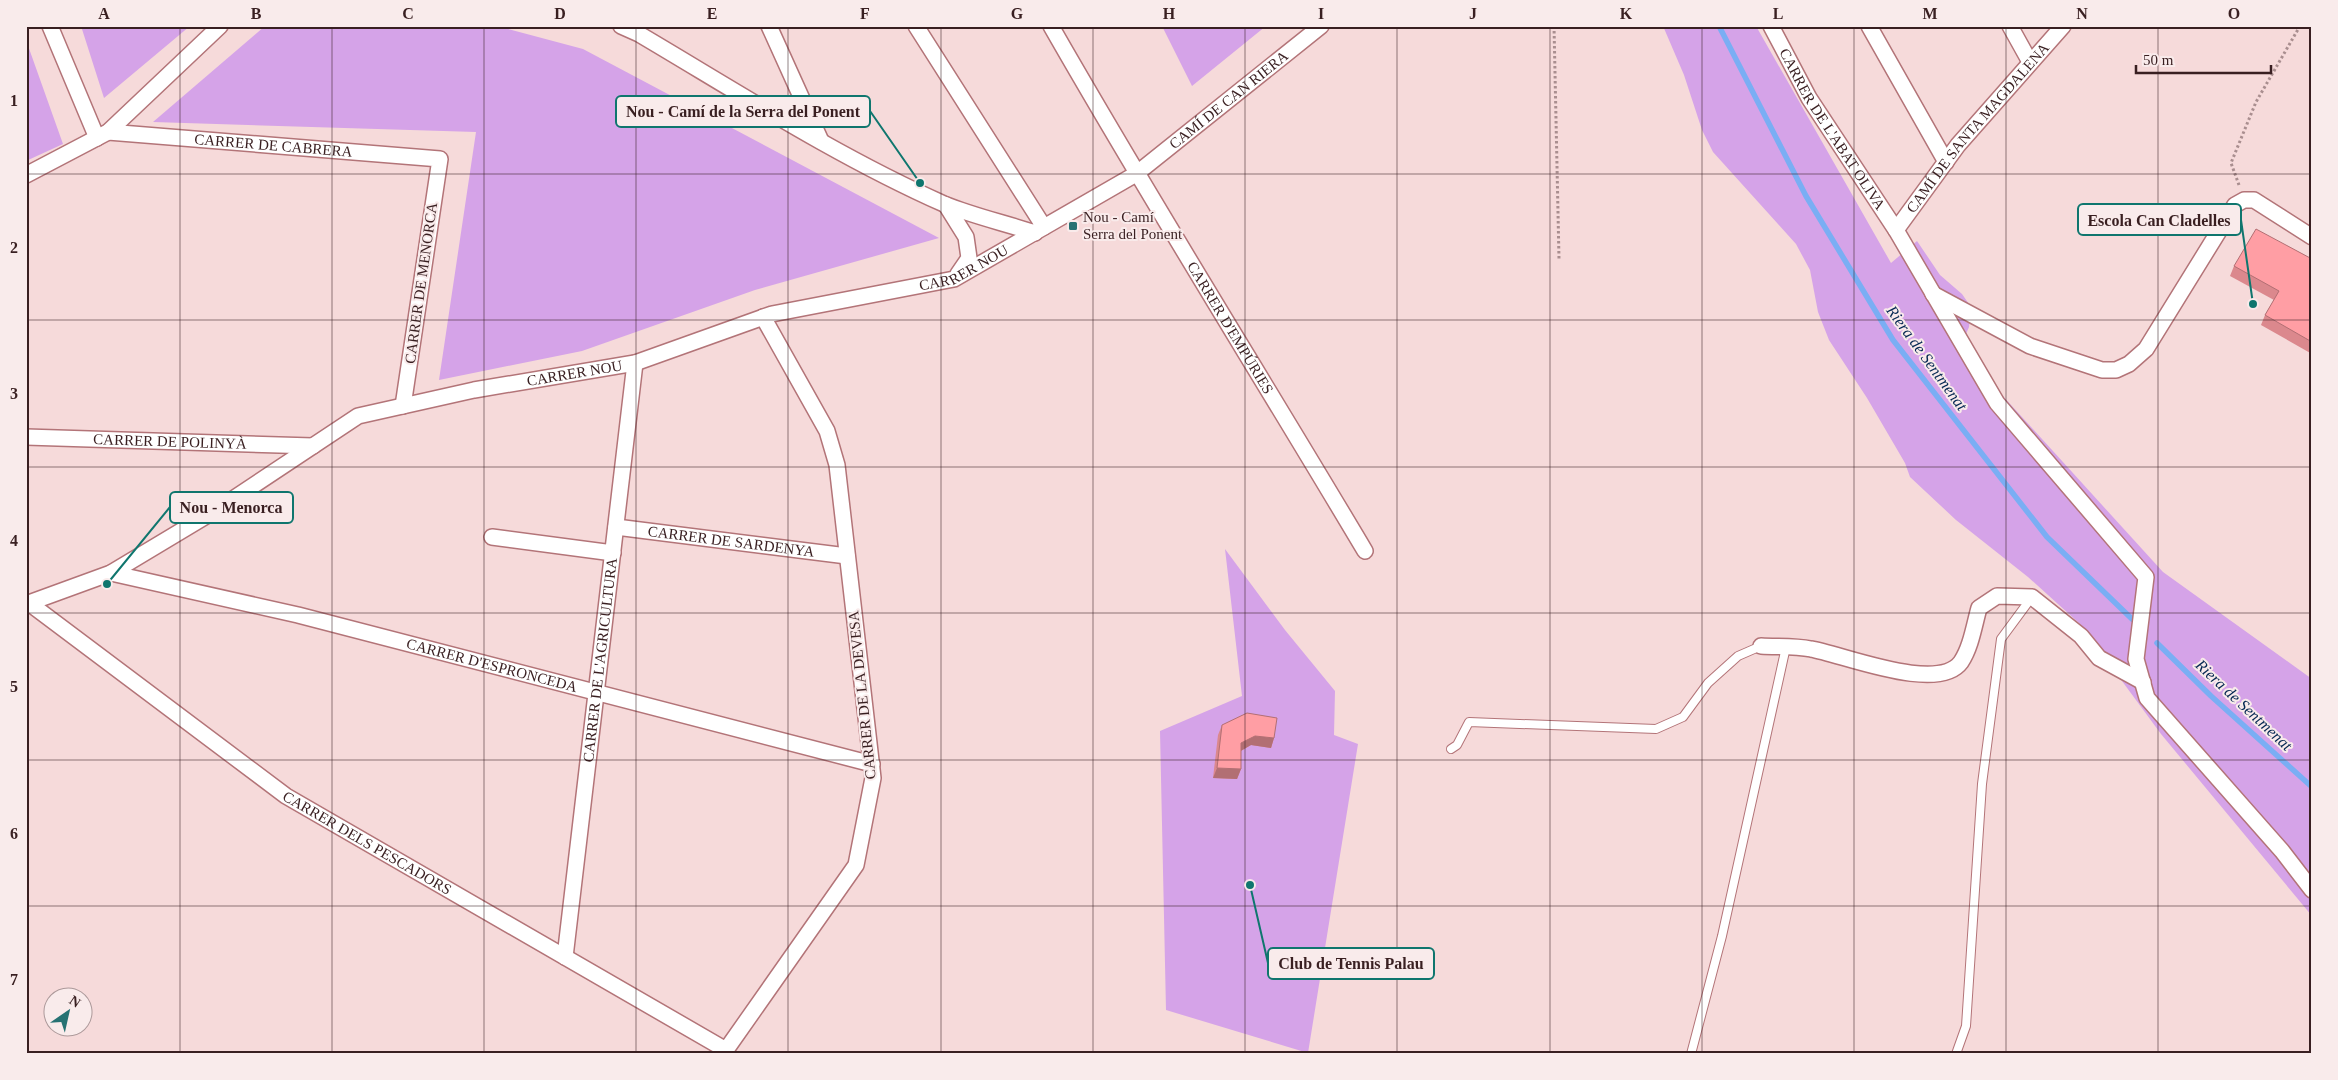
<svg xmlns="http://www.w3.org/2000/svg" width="2338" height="1080" font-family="Georgia,serif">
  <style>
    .green { fill: #d5a3e8 }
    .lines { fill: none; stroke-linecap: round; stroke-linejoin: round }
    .stream { stroke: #7aaef4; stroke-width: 5.5 }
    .lane-casing { stroke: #b37478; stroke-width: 10 }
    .street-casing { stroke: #b37478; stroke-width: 18 }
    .path { stroke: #a98e8f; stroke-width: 3; stroke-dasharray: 2.5 2.5; stroke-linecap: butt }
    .lane { stroke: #fff; stroke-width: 8 }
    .street { stroke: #fff; stroke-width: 15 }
    .wall { fill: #db888d }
    .shaded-wall { fill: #b26f73 }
    .building { fill: #ff9ea4; stroke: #b26f73 }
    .grid { fill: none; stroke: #391f21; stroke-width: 1; stroke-opacity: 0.55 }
    .poi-dot { fill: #277273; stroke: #f9ebeb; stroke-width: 2 }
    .labels { text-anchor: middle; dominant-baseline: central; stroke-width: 4; stroke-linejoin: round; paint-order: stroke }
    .street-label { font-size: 15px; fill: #391f21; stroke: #f9ebeb }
    .poi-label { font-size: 15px; fill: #391f21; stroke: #f9ebeb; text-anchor: start }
    .water-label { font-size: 16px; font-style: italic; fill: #052853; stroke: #f9ebeb }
    .leader { fill: none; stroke: #0f766e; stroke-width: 2 }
    .callout-dot { fill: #0f766e; stroke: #f9ebeb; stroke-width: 2 }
    .callout { fill: #f9ebeb; stroke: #0f766e; stroke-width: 2 }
    .callout-label { font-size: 16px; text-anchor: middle; font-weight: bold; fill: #391f21 }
    .neatline { fill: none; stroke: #391f21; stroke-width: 2 }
    .grid-label { font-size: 16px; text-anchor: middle; font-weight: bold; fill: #391f21 }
  </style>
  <rect width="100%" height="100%" fill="#f6dada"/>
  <path class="green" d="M81,26H190L104,98Z
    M265,26H497L583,49L939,238L755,290L582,351L439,380L476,132L153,122Z
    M1162,26H1266L1192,86Z
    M1663,26H1756L1891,263L1917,241L1940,275L1962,294L1971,307L1969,327L1966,334L2001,394L2163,572L2312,679V916L2161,734L2080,624L2028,577L1956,520L1910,477L1905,463L1867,398L1829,340L1818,312L1810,270L1796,244L1713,152L1702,130L1684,75Z
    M26,40L63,144L26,161Z
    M1225,549L1285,630L1335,691L1334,735L1358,744L1308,1053L1166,1010L1160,731L1242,696Z"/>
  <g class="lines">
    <path class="stream" d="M1719,26L1806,196L1893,340L2047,537L2132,619
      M2157,643L2211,696L2312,787"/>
    <defs>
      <path id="lane" d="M1451,749L1457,745L1469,722L1656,729L1683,717L1708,683L1738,656L1761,646
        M1691,1054L1722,936L1786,647
        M1956,1054L1966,1026L1982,784L2001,639L2032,597"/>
      <g id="street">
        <path d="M50,26L97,138"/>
        <path d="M621,26L639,34C739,93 838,157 944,204C973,216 1005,223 1035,233"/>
        <path d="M769,26L821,141"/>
        <path d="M916,26L1044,227"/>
        <path id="s1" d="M1051,26C1152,203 1261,376 1365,551"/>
        <path id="s2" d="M1771,26L1809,98L1896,230L1997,403L2146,577L2136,659L2147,698L2282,851L2312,890"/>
        <path d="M1869,26L1946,162"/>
        <path d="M2010,26L2030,62"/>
        <path id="s3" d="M108,132L440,159L403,406"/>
        <path d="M26,175L108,132L220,26"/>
        <path d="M946,205L966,237L969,258L958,274"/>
        <path id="s4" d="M1896,230L1958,145L2063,26"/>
        <path d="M1933,294L2030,346L2102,370H2116L2129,364L2146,349L2235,205L2244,200H2254L2312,237"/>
        <path id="s5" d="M26,437L313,446"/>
        <path id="s6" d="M616,527L847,556"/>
        <path d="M492,537L613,553"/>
        <path id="s7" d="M111,573L298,615L872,764"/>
        <path id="s8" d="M29,603L286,796L726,1050L856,865L873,778L837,465L827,431L763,317"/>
        <path id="s9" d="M26,604L111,573L221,507L358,416L474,390L635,363L772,314L954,279L1136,174L1321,26"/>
        <path d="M1761,646C1777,647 1795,646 1811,649C1842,654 1938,694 1961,662C1971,647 1974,626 1979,608L1997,596L2032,597L2081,636L2099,658L2143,682"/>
        <path id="s10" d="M565,957L635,363"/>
      </g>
    </defs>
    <use href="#lane" class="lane-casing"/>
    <use href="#street" class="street-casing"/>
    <path class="path" d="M1554,26L1559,259
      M2239,185L2231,163L2256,102L2300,26"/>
    <use href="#lane" class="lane"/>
    <use href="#street" class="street"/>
  </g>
  <path class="wall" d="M2312,259V354L2261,325L2265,315L2274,300L2230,276L2234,266Z
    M1222,725L1274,738L1271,748L1251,745L1241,751V769L1237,779L1213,778L1218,735Z"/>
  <path class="shaded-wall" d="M1255,736L1274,738L1271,748L1251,745L1237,753L1241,743Z
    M1217,768L1241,769L1237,779L1213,778Z"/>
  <path class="building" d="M2256,229L2312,259V342L2265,315L2279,291L2234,266Z
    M1247,713L1277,718L1274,738L1255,736L1241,743V769L1217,768L1222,725Z"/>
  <path class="grid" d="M180,26V1054M332,26V1054M484,26V1054M636,26V1054M788,26V1054M941,26V1054M1093,26V1054M1245,26V1054M1397,26V1054M1550,26V1054M1702,26V1054M1854,26V1054M2006,26V1054M2158,26V1054M26,174H2312M26,320H2312M26,467H2312M26,613H2312M26,760H2312M26,906H2312"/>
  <rect class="poi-dot" x="1068" y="221" width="10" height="10" rx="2.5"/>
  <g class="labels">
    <g class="street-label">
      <text stroke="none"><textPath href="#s9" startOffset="1325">CAMÍ DE CAN RIERA</textPath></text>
      <text stroke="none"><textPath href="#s4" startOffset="131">CAMÍ DE SANTA MAGDALENA</textPath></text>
      <text stroke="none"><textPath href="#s2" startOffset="120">CARRER DE L'ABAT OLIVA</textPath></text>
      <text stroke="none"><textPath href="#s3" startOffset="166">CARRER DE CABRERA</textPath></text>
      <text stroke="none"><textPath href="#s9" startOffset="1009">CARRER NOU</textPath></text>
      <text transform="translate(421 283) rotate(-82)">CARRER DE MENORCA</text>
      <text stroke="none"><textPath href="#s1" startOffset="351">CARRER D'EMPÚRIES</textPath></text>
      <text stroke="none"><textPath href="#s9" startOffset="604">CARRER NOU</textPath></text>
      <text stroke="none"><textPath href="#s5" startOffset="144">CARRER DE POLINYÀ</textPath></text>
      <text stroke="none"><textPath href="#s6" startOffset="116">CARRER DE SARDENYA</textPath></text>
      <text stroke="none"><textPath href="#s10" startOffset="299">CARRER DE L'AGRICULTURA</textPath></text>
      <text stroke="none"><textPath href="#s7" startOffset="392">CARRER D'ESPRONCEDA</textPath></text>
      <text transform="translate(862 695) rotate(-96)">CARRER DE LA DEVESA</text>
      <text stroke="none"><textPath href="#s8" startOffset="415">CARRER DELS PESCADORS</textPath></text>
    </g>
    <g class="poi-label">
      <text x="1083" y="217">Nou - Camí<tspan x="1083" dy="17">Serra del Ponent</tspan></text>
    </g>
    <g class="water-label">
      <text transform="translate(1927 358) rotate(54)">Riera de Sentmenat</text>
      <text transform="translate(2244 705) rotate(43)">Riera de Sentmenat</text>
    </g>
  </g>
  <path class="leader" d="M920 183L870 111M2253 304L2241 220M107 584L170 507M1250 885L1268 963"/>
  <g class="callout-dot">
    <circle cx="920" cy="183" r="5"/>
    <circle cx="2253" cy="304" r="5"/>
    <circle cx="107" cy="584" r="5"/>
    <circle cx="1250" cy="885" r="5"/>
  </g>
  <g class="callout">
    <rect x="616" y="96" width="254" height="31" rx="5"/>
    <rect x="2078" y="204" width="163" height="31" rx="5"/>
    <rect x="170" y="492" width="123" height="31" rx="5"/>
    <rect x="1268" y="948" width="166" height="31" rx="5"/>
  </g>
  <g class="callout-label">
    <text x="743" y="117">Nou - Camí de la Serra del Ponent</text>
    <text x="2159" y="226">Escola Can Cladelles</text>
    <text x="231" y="513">Nou - Menorca</text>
    <text x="1351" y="969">Club de Tennis Palau</text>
  </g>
  <rect width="2338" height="1080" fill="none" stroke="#f9ebeb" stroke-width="55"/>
  <g transform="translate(68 1012) rotate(34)"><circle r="24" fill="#f9ebeb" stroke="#ac999a"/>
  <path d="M0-4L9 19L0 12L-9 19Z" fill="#277273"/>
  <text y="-8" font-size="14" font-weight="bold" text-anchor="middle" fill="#391f21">N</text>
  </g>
  <path d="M2136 65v8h135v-8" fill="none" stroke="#391f21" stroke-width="2.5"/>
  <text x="2143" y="65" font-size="15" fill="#391f21" stroke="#f9ebeb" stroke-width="4" paint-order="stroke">50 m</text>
  <rect x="28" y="28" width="2282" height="1024" class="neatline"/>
  <g class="grid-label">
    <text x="104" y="19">A</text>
    <text x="256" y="19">B</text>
    <text x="408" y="19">C</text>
    <text x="560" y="19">D</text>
    <text x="712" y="19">E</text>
    <text x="865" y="19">F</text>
    <text x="1017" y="19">G</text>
    <text x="1169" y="19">H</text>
    <text x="1321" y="19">I</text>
    <text x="1473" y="19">J</text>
    <text x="1626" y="19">K</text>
    <text x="1778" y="19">L</text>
    <text x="1930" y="19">M</text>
    <text x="2082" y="19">N</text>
    <text x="2234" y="19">O</text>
    <text x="14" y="106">1</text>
    <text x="14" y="253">2</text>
    <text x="14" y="399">3</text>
    <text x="14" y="546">4</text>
    <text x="14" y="692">5</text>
    <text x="14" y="839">6</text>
    <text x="14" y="985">7</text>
  </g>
</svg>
